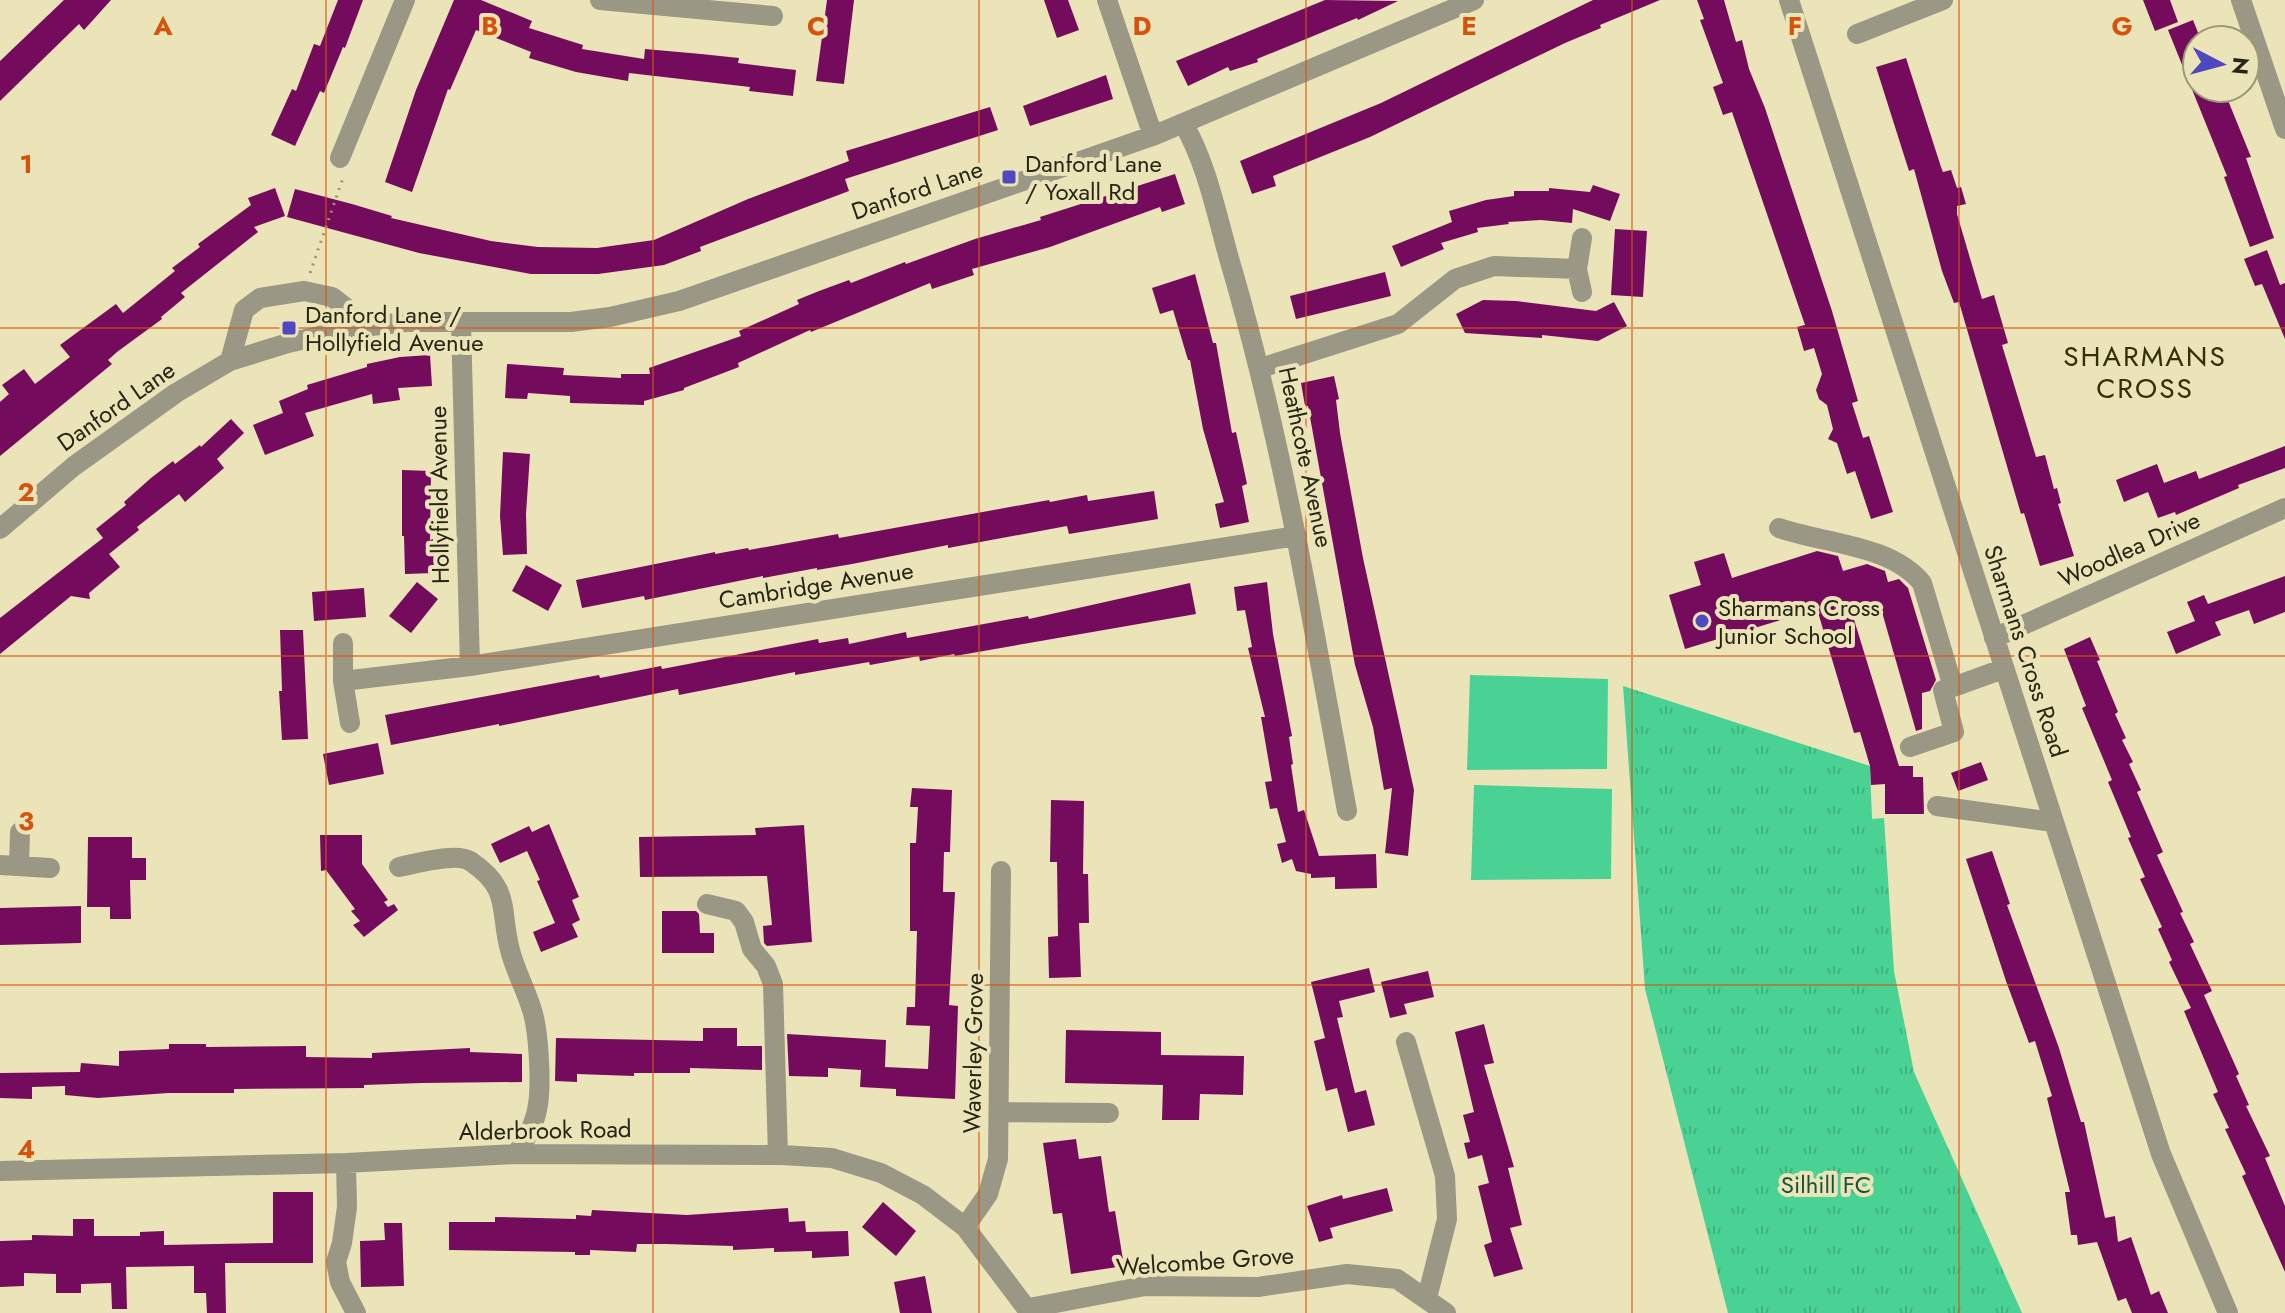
<svg xmlns="http://www.w3.org/2000/svg" width="2285" height="1313" font-family="Jost,sans-serif">
  <style>
    .green { fill: #4ad194 }
    .park { fill: url(#park-tufts) }
    .building { fill: #750b5d }
    .lines { fill: none; stroke-linecap: round; stroke-linejoin: round }
    .path { stroke: #9a9575; stroke-width: 3; stroke-dasharray: 2 6; stroke-linecap: butt }
    .minor { stroke: #9a9785; stroke-width: 20 }
    .grid { fill: none; stroke: #d5540d; stroke-width: 2; stroke-opacity: 0.55 }
    .poi-dot { fill: #5048bf; stroke: #ebe4b8; stroke-width: 3 }
    .labels { text-anchor: middle; dominant-baseline: central; stroke-width: 8; stroke-linejoin: round; paint-order: stroke }
    .poi-label { font-size: 24px; fill: #272514; stroke: #ebe4b8; text-anchor: start }
    .street-label { font-size: 24px; fill: #272514; stroke: #ebe4b8 }
    .park-label { font-size: 24px; fill: #195339; stroke: #ebe4b8 }
    .quarter-label { font-size: 28px; letter-spacing: 2px; fill: #352f05; stroke: #ebe4b8 }
    .grid-label { font-size: 26px; text-anchor: middle; font-weight: bold; fill: #d5540d; stroke: #ebe4b8; stroke-width: 8; stroke-linejoin: round; paint-order: stroke }
  </style>
  <defs>
    <pattern id="park-tufts" width="24" height="20" patternUnits="userSpaceOnUse" patternTransform="scale(2)"><rect width="24" height="20" fill="#4ad194"/><path d="M3 7l-1-3M5 7V3M7 7l1-3M15 17l-1-3M17 17v-4M19 17l1-3" fill="none" stroke="#41b37f"/></pattern>
  </defs>
  <rect width="100%" height="100%" fill="#ebe4b8"/>
  <path class="green" d="M1470,675L1608,679L1607,769L1467,770Z
    M1474,785L1612,789L1611,879L1471,880Z"/>
  <path class="park" d="M1623,686L1870,766L1872,819L1884,818L1894,971L1914,1072L2022,1313H1728L1645,989Z"/>
  <path class="building" d="M64,0H111L84,30L79,24L0,101V61Z
    M338,0H363L345,48L343,47L324,93L320,91L295,146L271,135L292,89L296,91L314,44L320,46Z
    M454,0H481L532,21L529,28L583,45L582,49L644,59L645,49L701,54L739,58L738,63L796,70L793,96L749,91L750,87L629,73L628,81L576,72L529,58L531,52L476,30L450,90L448,89L412,192L385,182L416,90Z
    M827,0H854L844,84L816,81Z
    M1044,0H1068L1079,30L1057,38Z
    M1325,0L1398,1L1358,20L1357,18L1257,59L1258,62L1230,71L1228,67L1188,86L1176,61Z
    M1593,0H1660L1600,25L1601,28L1565,43L1370,137L1273,176L1276,186L1252,194L1240,161L1381,103Z
    M1697,0H1724L1736,42L1742,40L1749,69L1765,108L1832,311L1858,401L1852,403L1863,438L1869,436L1893,512L1871,519L1855,471L1847,474L1837,443L1828,439L1833,429L1827,405L1819,399L1816,390L1822,374L1814,348L1804,351L1797,327L1805,325L1732,112L1723,115L1713,87L1723,83L1700,20L1704,19Z
    M2143,0H2170L2178,22L2155,31Z
    M2193,20L2201,40H2197V88H2223L2251,157L2246,158L2274,238L2250,247L2224,177L2227,176L2168,30Z
    M1906,58L1941,167L1943,172L1951,170L1957,188L1961,187L1966,204L1957,206V214L1982,299L1994,295L2008,343L2002,345L2036,457L2045,455L2054,489L2057,488L2061,503L2058,504L2074,556L2040,566L2024,513L2021,514L1959,302L1954,303L1942,271L1914,169L1909,171L1876,67Z
    M1106,75L1113,99L1030,126L1023,106Z
    M990,107L998,130L845,179L849,191L700,247L701,251L664,265L598,274H531L419,253L287,217L295,189L352,204L392,216L391,218L491,241L538,247L597,248L654,240L748,199L849,161L846,151Z
    M1175,174L1185,204L1162,212L1160,207L1050,247L972,269L974,275L932,289L930,283L811,332L810,330L738,363L739,367L684,388V390L644,401V405L570,403V396L528,393L527,399L505,398L507,364L564,368L563,375L621,378V374H650L649,368L741,336L739,331L799,304L797,300L819,291L849,280L851,283L905,262L906,264L975,239L1041,220L1040,217Z
    M1593,185L1620,194L1610,221L1573,209L1572,223L1541,220L1508,222L1509,224L1477,228L1478,232L1441,243L1444,249L1401,267L1392,246L1452,222L1449,211L1486,200L1514,196V191H1549V188L1590,192Z
    M275,188L285,216L254,227L258,232L181,293L185,297L161,317L162,319L117,352L108,360L112,364L0,456V402L9,394L2,385L24,369L35,384L70,357L60,345L116,304L123,313L175,271L172,268L200,247L198,244L251,205L248,198Z
    M1615,229L1647,231L1643,297L1611,295Z
    M2267,250L2280,285L2285,283V339L2262,284L2255,286L2244,259Z
    M1385,272L1391,296L1296,319L1290,296Z
    M1195,274L1213,343H1216L1232,433L1236,432L1247,484L1242,486L1249,522L1220,528L1215,504L1224,502L1203,429L1190,360H1188L1173,310L1160,314L1152,288Z
    M1483,300L1516,301L1596,311L1614,302L1627,326L1598,341L1542,335V338L1465,333L1456,314Z
    M430,355L432,386L398,388L400,400L373,404L372,394L305,413L314,436L265,455L253,425L283,413L279,401L308,389L307,385L367,367V364L400,357Z
    M1334,376L1339,399L1336,400L1340,433L1363,558L1414,790L1408,856L1385,853L1392,788L1384,790L1373,727L1355,665L1308,406H1305L1301,383Z
    M231,419L244,433L217,459L224,468L185,502L179,494L137,527L139,530L109,554L120,567L89,593L90,599L71,596L0,654V618L103,538L96,529L126,505L124,502L151,478L173,461L175,464L200,445L201,447Z
    M2285,446V468L2238,485L2239,488L2176,515L2175,512L2158,518L2148,492L2124,502L2116,480L2157,464L2164,483L2196,471L2199,479Z
    M503,452L530,454L526,514L527,554L503,555L500,516Z
    M402,470L431,471L430,540L433,539L434,573L405,574L404,536H402Z
    M1154,491L1158,519L1069,534L1067,526L948,548V545L852,564L817,570V568L763,578V576L645,600L644,596L582,608L576,580L715,552V554L748,548L749,550L838,534L839,538L1049,500L1050,502L1087,495L1088,501Z
    M1817,551L1838,556L1843,571L1867,564L1885,571L1888,582L1899,579L1908,588L1936,680L1930,691L1922,693V729L1916,731L1880,605L1852,613L1899,766H1913V777H1923L1924,814H1885V784L1871,785L1870,766L1860,732L1854,733L1817,609L1685,649L1669,595L1701,585L1694,562L1724,553L1732,578Z
    M526,565L562,585L548,611L512,591Z
    M2285,576V612L2254,624L2249,610L2215,622L2221,635L2176,654L2167,632L2195,621L2187,602L2204,595L2208,604Z
    M417,582L438,599L411,633L389,616Z
    M1267,582L1273,634L1292,736L1289,737L1293,764L1291,765L1298,812L1304,810L1319,856L1376,854L1377,888L1335,889V877L1311,878V874L1296,871L1292,859L1282,863L1277,844L1286,842L1277,808L1270,809L1265,782L1272,781L1261,717H1265L1248,648L1252,647L1245,610L1237,611L1234,587Z
    M1190,583L1196,614L955,656L954,654L920,661L919,656L870,665L869,662L795,675V672L679,695L678,689L499,726V724L391,745L385,715L599,675L600,678L661,666L662,669L818,639L819,643L848,638L849,644L906,632L907,638L1028,616L1029,619Z
    M364,588L366,617L314,621L312,592Z
    M280,630H303L308,739L282,740L279,691H282Z
    M2090,637L2100,660L2097,661L2118,712L2115,714L2126,738L2122,740L2133,762L2129,764L2141,790L2137,792L2163,852L2157,855L2183,912L2180,913L2194,942L2190,944L2212,991L2204,995L2239,1074L2236,1076L2249,1105L2246,1106L2270,1156L2265,1158L2285,1206V1272L2242,1176L2246,1174L2225,1129L2229,1128L2213,1094L2218,1092L2184,1011L2191,1008L2169,962L2172,960L2158,929L2162,927L2140,879L2145,877L2128,838L2131,837L2108,782L2112,780L2082,708L2086,706L2064,649Z
    M378,743L384,774L329,785L323,754Z
    M1981,762L1988,780L1958,791L1951,773Z
    M912,788L952,790L950,852H944L943,892H955L949,1005L958,1006L955,1099L896,1096V1089L860,1087L861,1070L828,1068V1077L789,1076L787,1034L886,1040L885,1067L928,1069L930,1026L906,1025L907,1007H915L917,931H910V843H916L918,807H910Z
    M1051,800L1084,801L1083,874H1088L1089,923H1079L1081,977L1049,978L1048,937L1058,936L1057,862H1050Z
    M549,824L579,897L572,900L580,920L572,924L578,937L541,952L533,932L555,923L537,881L540,880L527,851L500,863L491,844L529,826L532,832Z
    M804,825L812,942L767,946L764,943L763,926L772,925L767,876L640,877L639,837L756,835L755,828Z
    M320,835H362V864L388,900L384,902L388,907L394,904L398,910L364,937L353,925L360,921L351,911L355,909L326,870L321,871Z
    M88,837H132V858H146V880H130L131,919H110V907H87Z
    M1992,851L2010,904L2007,905L2059,1048L2081,1122H2084L2105,1218L2115,1216L2118,1242L2131,1237L2151,1295L2159,1291L2168,1313H2132L2126,1298L2118,1301L2097,1242L2078,1245L2077,1235H2071L2065,1192H2070L2047,1098L2052,1096L2035,1041L2029,1043L2006,981L1966,859Z
    M81,906V943L0,945V908Z
    M662,911H696L699,914L700,933H714V953H662Z
    M1369,968L1375,992L1339,1001L1343,1017L1337,1018L1355,1093L1366,1090L1375,1125L1348,1132L1337,1088L1326,1091L1314,1041L1325,1038L1311,982Z
    M1428,971L1434,997L1404,1004L1407,1014L1390,1018L1381,982Z
    M1484,1024L1494,1063L1484,1065L1514,1167L1508,1168L1522,1225L1510,1228L1523,1269L1494,1277L1484,1245L1492,1242L1478,1186L1489,1183L1482,1155L1468,1159L1464,1143L1470,1142L1463,1115L1474,1112L1455,1032Z
    M703,1028H737V1046H762V1070L690,1068V1073H634V1076L577,1074V1082L555,1081L556,1038L703,1041Z
    M1066,1030L1161,1032V1055L1244,1056L1243,1095L1200,1094L1199,1120H1162L1163,1085L1065,1083Z
    M169,1044H206V1047L306,1046V1057L372,1058V1053L470,1048V1052L522,1054V1082L421,1083L364,1085V1088L234,1089V1093H168L98,1098L65,1095V1086L32,1087V1099L0,1098V1073L80,1072L81,1063L119,1066V1051L169,1049Z
    M1076,1139L1079,1159L1101,1156L1109,1212L1115,1211L1124,1266L1071,1274L1062,1213L1053,1214L1043,1143Z
    M1387,1188L1393,1211L1330,1228L1333,1238L1319,1242L1307,1206L1342,1195L1343,1199Z
    M273,1192H313V1263H225L226,1313H207L206,1293H194V1266L126,1267L127,1309H112L111,1283L81,1284V1293H56V1274L24,1273V1286L0,1287V1241L32,1240V1235L73,1236V1219H94V1236H140V1232L164,1231V1245L273,1243Z
    M883,1202L916,1231L896,1256L862,1227Z
    M788,1208L789,1222L805,1221L806,1232L848,1231L849,1256L812,1258V1251L774,1252V1248L733,1250V1246L665,1244H637L636,1252L590,1250V1255H575V1252L449,1250V1222H495V1217L576,1219V1215L591,1216L592,1210L687,1215Z
    M384,1223H402L404,1286L361,1287L360,1241L385,1240Z
    M925,1276L932,1313H900L894,1282Z"/>
  <g class="lines">
    <path class="path" d="M310,273L343,178"/>
    <path class="minor" d="M600,0L773,16
      M1107,0L1149,124L1155,135
      M1789,0L2161,1154L2228,1313
      M2241,0L2285,129
      M1857,34L1943,0
      M1183,123C1209,167 1218,223 1233,272C1284,449 1314,630 1347,811
      M340,158L405,0
      M1582,292L1577,269L1582,238
      M461,323L470,666
      M230,361L244,310L260,298L304,291L332,297L345,307L354,328
      M1261,368L1398,324L1455,279L1494,266L1577,269
      M1779,528C1825,544 1890,544 1922,583L1953,687L2003,669
      M0,529L74,466L176,393L230,361L288,343L354,328L406,322H571L610,317L679,301L1155,135L1474,0
      M1994,638L2285,508
      M343,681V643
      M350,723L343,681L470,666L1297,536
      M1910,747L1954,732L1943,690L1953,687
      M1937,806L2053,822
      M0,865L50,868
      M19,866L20,832
      M399,867C415,864 456,852 470,861C512,889 499,909 510,950C515,970 525,988 531,1007C539,1028 542,1088 537,1110C534,1126 525,1141 516,1154
      M707,904L736,911L744,922L752,949L766,966L773,984L778,1155
      M1406,1042L1445,1176L1447,1219L1427,1298
      M999,1112L1109,1113
      M346,1163L347,1207L342,1243L336,1262L340,1282L356,1313
      M0,1171L346,1163L516,1154L782,1155L832,1158L881,1173L923,1195L965,1227L1030,1313
      M965,1227L988,1194L998,1159L1001,871
      M1029,1308L1145,1286L1258,1287L1347,1274L1397,1279L1446,1313"/>
  </g>
  <path class="grid" d="M326,0V1313M653,0V1313M979,0V1313M1306,0V1313M1632,0V1313M1959,0V1313M0,328H2285M0,656H2285M0,985H2285"/>
  <g class="poi-dot">
    <rect x="1001" y="169" width="16" height="16" rx="4"/>
    <rect x="281" y="320" width="16" height="16" rx="4"/>
    <circle cx="1702" cy="621" r="8"/>
  </g>
  <g class="labels">
    <g class="poi-label">
      <text x="1025" y="163">Danford Lane<tspan x="1025" dy="28">/ Yoxall Rd</tspan></text>
      <text x="305" y="314">Danford Lane /<tspan x="305" dy="28">Hollyfield Avenue</tspan></text>
      <text x="1718" y="607">Sharmans Cross<tspan x="1718" dy="28">Junior School</tspan></text>
    </g>
    <g class="street-label">
      <text transform="translate(917 190) rotate(-19)">Danford Lane</text>
      <text transform="translate(116 406) rotate(-35)">Danford Lane</text>
      <text transform="translate(1306 457) rotate(78)">Heathcote Avenue</text>
      <text transform="translate(439 495) rotate(-91)">Hollyfield Avenue</text>
      <text transform="translate(2129 549) rotate(-24)">Woodlea Drive</text>
      <text transform="translate(816 585) rotate(-9)">Cambridge Avenue</text>
      <text transform="translate(2026 651) rotate(72)">Sharmans Cross Road</text>
      <text transform="translate(973 1053) rotate(-89)">Waverley Grove</text>
      <text transform="translate(545 1130) rotate(-1)">Alderbrook Road</text>
      <text transform="translate(1205 1261) rotate(-4)">Welcombe Grove</text>
    </g>
    <g class="park-label">
      <text x="1826" y="1184">Silhill FC</text>
    </g>
    <g class="quarter-label">
      <text x="2145" y="356">SHARMANS<tspan x="2145" dy="32">CROSS</tspan></text>
    </g>
  </g>
  <g class="grid-label">
    <text x="163" y="35">A</text>
    <text x="490" y="35">B</text>
    <text x="816" y="35">C</text>
    <text x="1142" y="35">D</text>
    <text x="1469" y="35">E</text>
    <text x="1795" y="35">F</text>
    <text x="2122" y="35">G</text>
    <text x="26" y="173">1</text>
    <text x="26" y="501">2</text>
    <text x="26" y="830">3</text>
    <text x="26" y="1158">4</text>
  </g>
  <g transform="translate(2221 64) rotate(96)"><circle r="38" fill="#ebe4b8" stroke="#9d9876" stroke-width="2"/>
  <path d="M0-6L14 30L0 20L-14 30Z" fill="#5048bf"/>
  <text y="-12" font-size="22" font-weight="bold" text-anchor="middle" fill="#272514">N</text>
  </g>
</svg>
